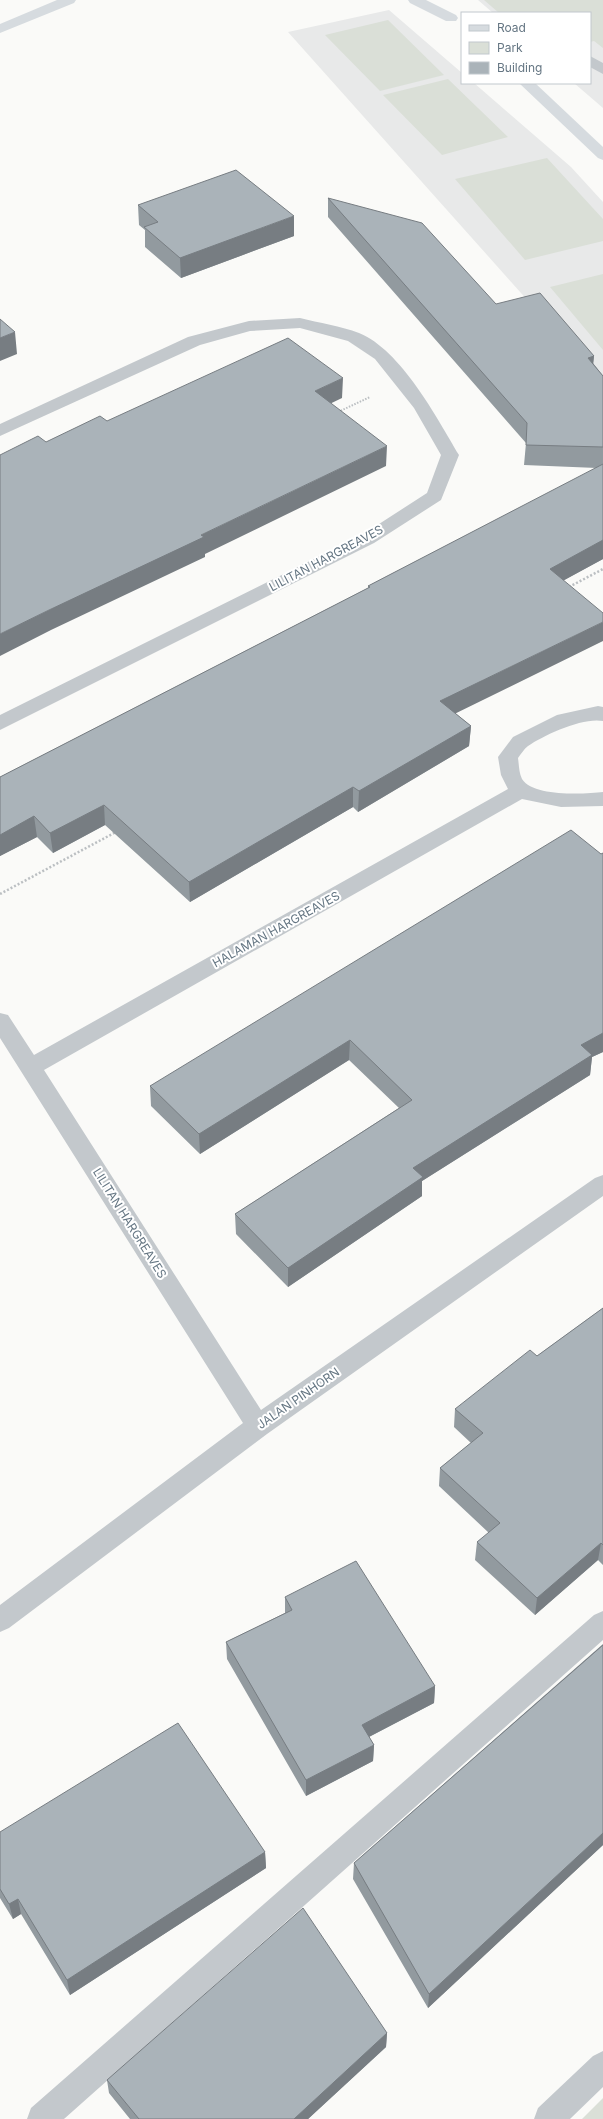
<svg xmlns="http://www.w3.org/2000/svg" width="603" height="2119" font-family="Inter,sans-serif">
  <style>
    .built { fill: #e8e9e9 }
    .green { fill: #dadfd7 }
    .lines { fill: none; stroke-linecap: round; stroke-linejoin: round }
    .path-far1 { stroke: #bbbfc2; stroke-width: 2; stroke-dasharray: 1.5 1.5; stroke-linecap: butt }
    .path { stroke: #bbbfc2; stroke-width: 2.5; stroke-dasharray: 2 2; stroke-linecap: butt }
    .lane { fill: #c3c8cc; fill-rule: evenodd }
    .street { fill: #c3c8cc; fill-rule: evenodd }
    .secondary { fill: #d6dbdf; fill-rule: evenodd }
    .wall { fill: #929a9f }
    .shaded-wall { fill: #777d82 }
    .building { fill: #aab3b9; stroke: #777d82 }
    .labels { text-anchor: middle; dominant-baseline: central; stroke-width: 4; stroke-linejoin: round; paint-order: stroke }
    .street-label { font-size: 12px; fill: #657683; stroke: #fff }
  </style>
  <rect width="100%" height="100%" fill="#fafaf8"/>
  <path class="built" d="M478,0H603V108L574,83H590V13H493Z
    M389,10L462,73V83H474L571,167L603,202V389L538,312L288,32Z"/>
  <path class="green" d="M484,0H603V48L594,41L590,42V13H499Z
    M388,20L444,75L380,91L325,35Z
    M448,79L508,137L442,155L383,95Z
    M547,158L603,219V241L525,260L455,179Z
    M603,274V350L550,287Z
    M603,2098V2119H582Z"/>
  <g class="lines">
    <path class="path-far1" d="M338,412L370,397"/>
    <path class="path" d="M569,587L603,569
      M0,894L116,832"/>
    <path class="lane" d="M590,56L603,63V74L590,67Z
      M603,1611V1640L64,2119H27L31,2108L594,1615Z"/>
    <path class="street" d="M300,318C319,323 341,326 359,333C401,350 437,418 459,455L441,500L374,543L0,730V715L362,535L427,493L441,455L414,408L375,359L348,341L300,328L250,331L200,345L0,436V424L188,337L249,321Z
      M598,706L603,707V721C583,717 544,735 528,746C524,749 521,754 518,758C519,765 519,773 522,779C533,797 585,794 603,792V806L561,807L522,799L44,1070L261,1410L595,1178L603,1175V1196L267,1434L9,1628L0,1632V1605L243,1423L0,1038V1013L8,1015L34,1055L508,789L501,775L498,757L513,737L557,715Z
      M603,2051V2087L570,2119H534L538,2108L593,2056Z"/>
    <path class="secondary" d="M57,0H76L74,3L0,33V24Z
      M408,0H426L456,15L458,18L456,21H446L410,3Z
      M519,83H535L603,147V160L598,158Z"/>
  </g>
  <path class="wall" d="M328,198L496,304L594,356L593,363L603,376V559L564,580L455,713L471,726L469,746L358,812L353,807L190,902L105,825L53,853L37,837L0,856V777L368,588V586L597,468L524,465L526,443L328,217Z
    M138,205L294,236L181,278L145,247V230L139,225Z
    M603,853V1052L592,1057L590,1075L422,1181V1196L288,1287L236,1234L235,1214L399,1108L349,1060L200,1154L151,1106L150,1086Z
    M603,1308V1565L598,1560L535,1615L475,1560L477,1542L489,1533L439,1486L440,1468L471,1443L454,1427L455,1409L537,1356Z
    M285,1597L435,1686L434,1703L369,1737L374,1745L373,1761L306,1796L227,1659L226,1642L285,1613Z
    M603,1644V1845L428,2008L353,1879L354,1863Z
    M0,1832L265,1852L266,1868L70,1995L21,1914L13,1919L0,1898Z
    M387,2033L386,2047L308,2119H130L109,2093L107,2080Z"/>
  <path class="shaded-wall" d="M294,216V236L181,278L180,258Z
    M15,332L17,354L0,361V338Z
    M594,356L592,376L588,358Z
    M343,378L342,398L315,411V391Z
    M387,446L386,466L205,554V557L51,630L0,656V634L201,535Z
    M603,540V559L548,589L550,569Z
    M603,622V641L438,722L440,701Z
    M471,726L469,746L358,812L359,791Z
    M353,787V807L190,902L189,882Z
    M104,805L105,825L53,853L50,833Z
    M34,816L37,837L0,856V835Z
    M603,1033V1052L592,1057L590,1075L422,1181V1196L288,1287V1268L413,1168L581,1045Z
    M350,1040L349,1060L200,1154L199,1134Z
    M601,1543L598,1560L535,1615L537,1598Z
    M435,1686L434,1703L361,1741L362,1725Z
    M374,1745L373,1761L306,1796V1780Z
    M603,1833V1845L428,2008L429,1994Z
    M265,1852L266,1868L70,1995L67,1980Z
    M18,1899L21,1914L13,1919L9,1904Z
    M387,2033L386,2047L308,2119H294Z"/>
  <path class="building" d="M236,170L294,216L180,258L144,227L158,222L138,205Z
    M328,198L422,223L496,304L540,293L594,356L588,358L603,376V447L526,445L527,423Z
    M0,319L15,332L0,338Z
    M288,338L343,378L315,391L387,446L201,535L204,537L49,610L0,634V455L38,436L46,442L100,416L107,421Z
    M603,464V540L550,569L603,613V622L440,701L471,726L359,791L353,787L189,882L104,805L50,833L34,816L0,835V777L370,587L368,586Z
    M571,830L601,854L603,853V1033L581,1045L592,1055L413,1168L423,1177L288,1268L235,1214L412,1100L350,1040L199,1134L150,1086Z
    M603,1308V1545L601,1543L537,1598L477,1542L500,1523L440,1468L483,1433L455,1409L530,1350L537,1356Z
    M356,1561L435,1686L362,1725L374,1745L306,1780L226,1642L292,1610L285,1597Z
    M603,1645V1833L429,1994L354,1863Z
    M178,1723L265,1852L67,1980L18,1899L9,1904L0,1889V1832Z
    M303,1908L387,2033L294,2119H139L107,2080Z"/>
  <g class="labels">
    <g class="street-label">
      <text transform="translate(326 558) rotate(-28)">LILITAN HARGREAVES</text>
      <text transform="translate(276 929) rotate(-29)">HALAMAN HARGREAVES</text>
      <text transform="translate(130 1223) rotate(58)">LILITAN HARGREAVES</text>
      <text transform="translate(298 1398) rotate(-35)">JALAN PINHORN</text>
    </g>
  </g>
  <rect x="461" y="12" width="130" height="72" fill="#ffffff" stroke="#c1c8cd"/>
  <rect x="469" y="25" width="20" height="6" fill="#d6dbdf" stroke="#c1c8cd"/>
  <text x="497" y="32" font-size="12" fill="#657683">Road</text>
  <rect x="469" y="42" width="20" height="12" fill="#dadfd7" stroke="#c1c8cd"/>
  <text x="497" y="52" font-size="12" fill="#657683">Park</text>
  <rect x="469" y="62" width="20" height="12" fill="#aab3b9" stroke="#c1c8cd"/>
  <text x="497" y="72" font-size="12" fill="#657683">Building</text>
</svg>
